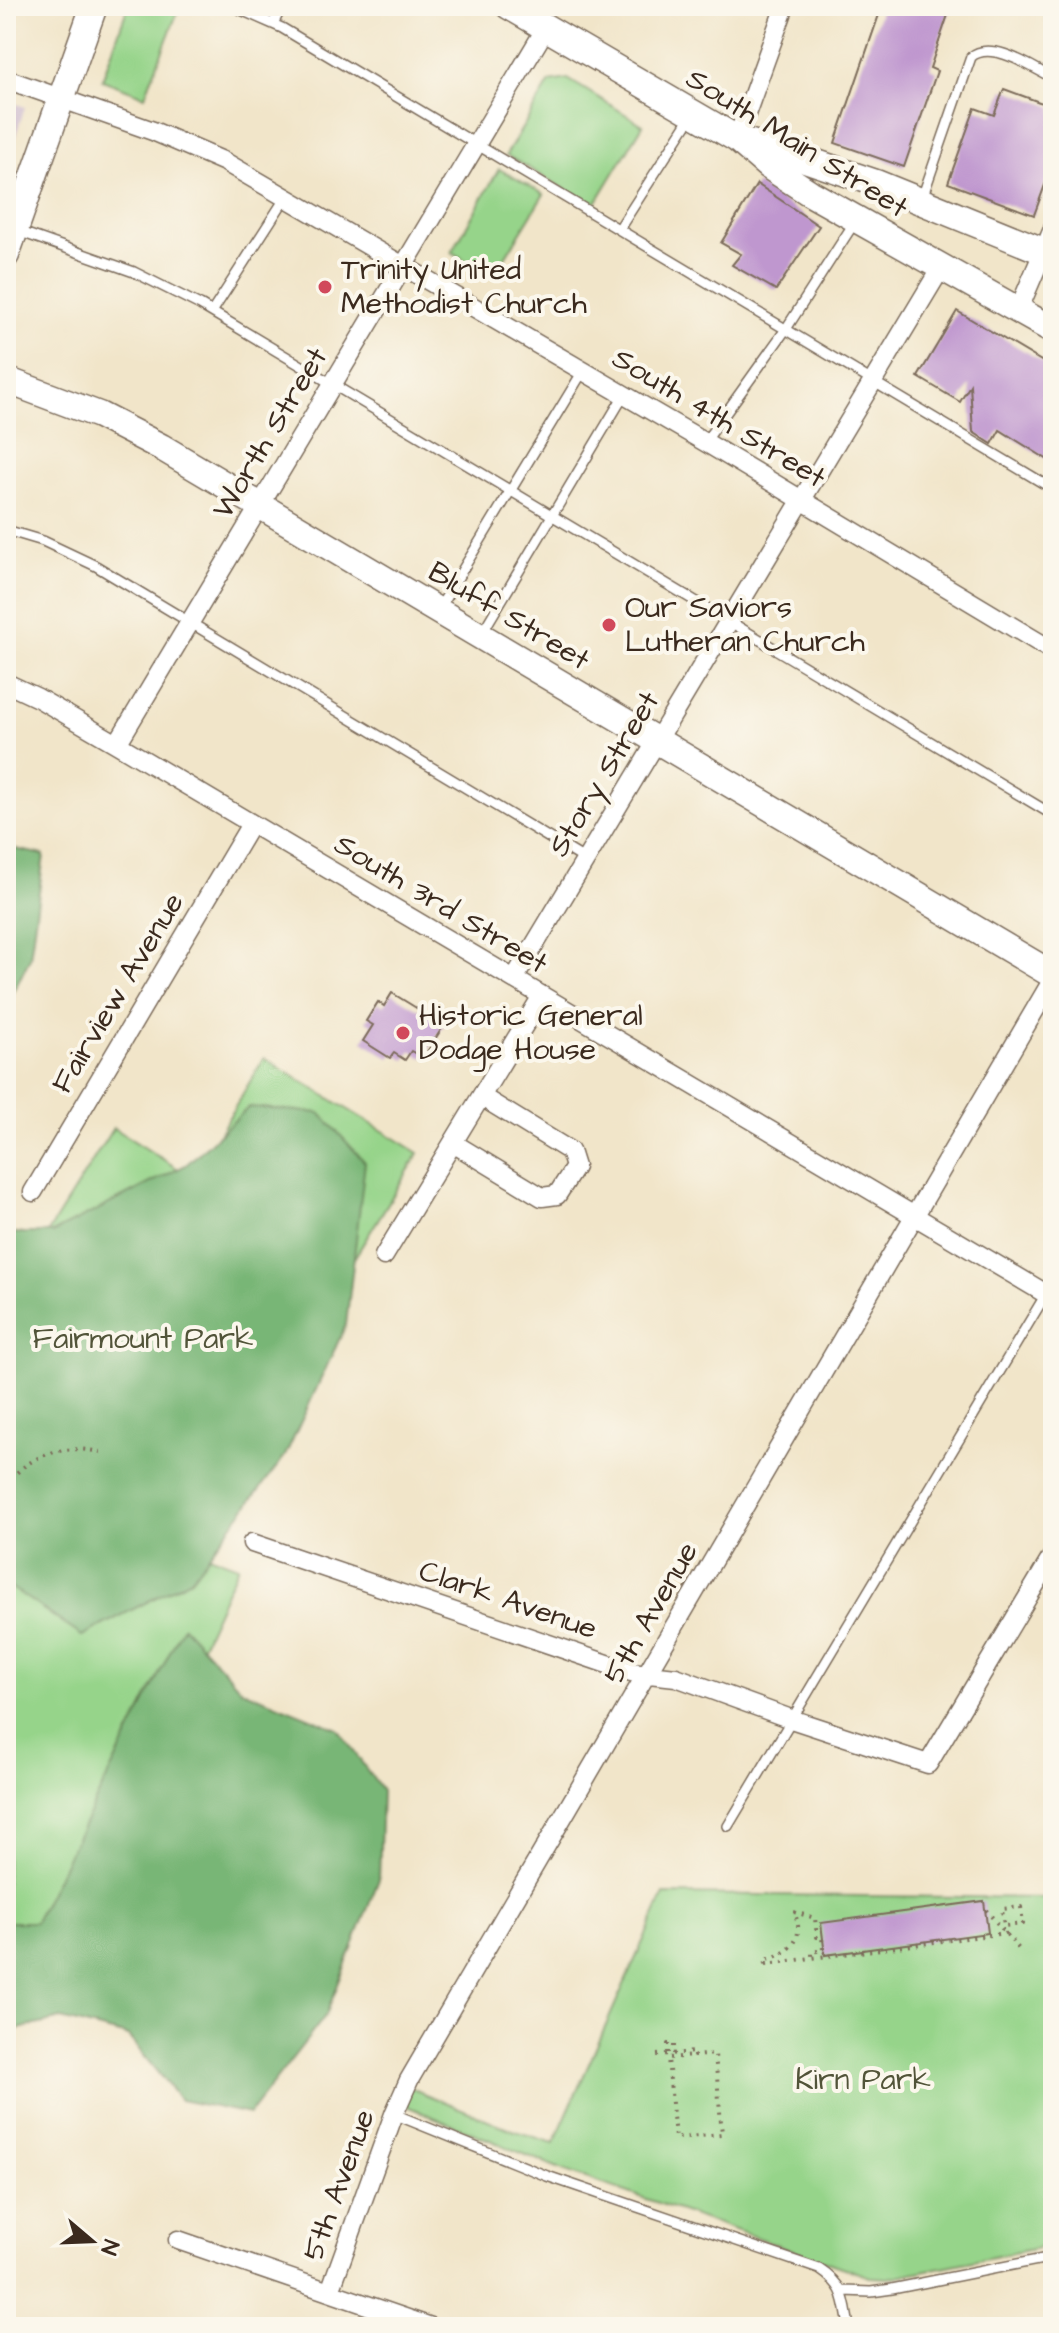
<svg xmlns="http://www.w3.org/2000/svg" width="1059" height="2333" font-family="'Architects Daughter',sans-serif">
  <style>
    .industrial { fill: #cfbdcf }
    .green { fill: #96d48a; stroke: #687f54; stroke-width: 2 }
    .forest { fill: #78b676; stroke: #5a704a; stroke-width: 2 }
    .building { fill: #bf97cf }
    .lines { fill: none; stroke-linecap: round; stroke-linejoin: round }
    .lane-casing { stroke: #7b6b5a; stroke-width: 12 }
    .street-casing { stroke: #7b6b5a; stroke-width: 21 }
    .secondary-casing { stroke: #7b6b5a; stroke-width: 29 }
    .path { stroke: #7b6b5a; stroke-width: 4; stroke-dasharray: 2 6; stroke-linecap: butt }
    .lane { stroke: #fff; stroke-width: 9 }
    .street { stroke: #fff; stroke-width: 18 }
    .secondary { stroke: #fff; stroke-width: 26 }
    .poi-dot { fill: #d1495b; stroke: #fbf7ec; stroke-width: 3 }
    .labels { text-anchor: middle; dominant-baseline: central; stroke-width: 8; stroke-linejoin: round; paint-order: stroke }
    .street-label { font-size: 30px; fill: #3b2a1e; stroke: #fbf7ec }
    .poi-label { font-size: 30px; fill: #3b2a1e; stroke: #fbf7ec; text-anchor: start }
    .park-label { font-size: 30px; fill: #525439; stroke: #fbf7ec }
  </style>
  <rect width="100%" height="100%" fill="#fbf7ec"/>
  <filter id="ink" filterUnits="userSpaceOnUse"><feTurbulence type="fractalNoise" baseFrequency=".0125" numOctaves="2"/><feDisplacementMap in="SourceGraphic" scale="16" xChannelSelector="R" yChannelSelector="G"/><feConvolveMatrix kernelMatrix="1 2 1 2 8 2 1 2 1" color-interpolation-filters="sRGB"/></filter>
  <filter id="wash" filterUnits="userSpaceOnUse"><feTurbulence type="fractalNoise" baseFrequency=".006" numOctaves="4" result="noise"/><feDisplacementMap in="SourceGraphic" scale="32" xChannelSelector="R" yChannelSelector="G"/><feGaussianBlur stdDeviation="1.8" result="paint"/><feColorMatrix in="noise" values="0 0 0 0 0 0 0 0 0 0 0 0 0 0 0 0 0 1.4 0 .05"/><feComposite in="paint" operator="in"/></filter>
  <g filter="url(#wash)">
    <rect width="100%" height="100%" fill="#f1e5c9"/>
    <path class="industrial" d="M6,100L25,107L6,166Z"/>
    <path class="green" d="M128,6H180L145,96L102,80Z
      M568,79L643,125L594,206L506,155L550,82Z
      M499,169L544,194L493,277L452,252Z
      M264,1058L419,1153L196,1515L184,1546L238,1566L59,1960L6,1956V1238L34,1255L113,1128L193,1178Z
      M664,1894L1053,1898V2245L888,2278L870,2277L563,2170L399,2103L406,2086L515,2131L554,2143Z"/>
    <path class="forest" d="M6,847L44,855L30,958L6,1007Z
      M249,1107L320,1113L365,1162L346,1325L285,1456L191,1579L82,1636L6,1584V1233H52L186,1165Z
      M183,1626L242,1690L338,1729L382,1791L379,1879L326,2015L249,2114L180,2100L128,2036L61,2019L6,2032V1922H35Z"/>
    <g id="blocks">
      <path class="building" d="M882,6H951L930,68L937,71L904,167L835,143Z
        M1004,89L1053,107V163L1034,215L948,183L975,108L994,115Z
        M757,184L819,226L776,290L732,265L741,254L721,243Z
        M957,311L1053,368V463L1000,430L992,444L973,432L970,385L960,402L918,377Z
        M392,993L444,1025L423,1058L411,1051L405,1060L394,1053L390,1058L363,1041L373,1025L366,1021L378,1002L384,1006Z
        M984,1901L988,1933L825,1955L821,1923Z"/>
    </g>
  </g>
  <g filter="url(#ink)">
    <use href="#blocks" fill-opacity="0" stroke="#7b6b5a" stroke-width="2"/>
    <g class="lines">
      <defs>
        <path id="lane" d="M232,6L282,28L1053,489
          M273,24L282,6
          M6,191L26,197
          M922,198L971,57C991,39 1033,68 1053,78
          M619,229L691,117
          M18,231L134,272L200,305L1053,815
          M212,312L286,197
          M705,442L786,329L856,220
          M6,530L43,541L96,566L586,860
          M440,607L583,371
          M482,633L624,395
          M728,1826L1046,1294
          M394,2114L547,2176L819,2269C845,2286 844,2298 849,2327
          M843,2291L871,2292L892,2289L1053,2257"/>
        <path id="street" d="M6,79L153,131L225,162L705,442L1053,651
          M737,139L785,6
          M1018,311L1053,229
          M6,683L38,698L117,744L1053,1298
          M117,744L546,28
          M514,979L941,268
          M453,1143L542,1197L557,1195L575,1167L570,1151L482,1097
          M33,1192L251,824
          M384,1256L542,996
          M252,1543L631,1672L676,1677L791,1719L928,1764L1053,1555
          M178,2240L431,2327
          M330,2291L394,2114L409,2080L1053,979"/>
        <path id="secondary" d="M509,6L737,139L767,165L810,193L1053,330
          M744,141L784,152L876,183L1053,255
          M6,255L94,6
          M6,380L99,415L161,447L1053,975"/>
      </defs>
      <use href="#lane" class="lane-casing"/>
      <use href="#street" class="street-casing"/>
      <use href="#secondary" class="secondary-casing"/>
      <path class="path" d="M6,1484C31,1454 63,1444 100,1452
        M1021,1907L1023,1924L1004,1926L1002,1909Z
        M986,1910L1019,1949
        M794,1912L815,1918L817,1937H822L823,1950L812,1952V1958
        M766,1964L1005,1933L1004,1926
        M766,1964L765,1959C791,1955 806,1937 794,1912
        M668,2053V2044H674V2054
        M657,2055L694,2052V2056L715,2054L722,2134L675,2138L668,2058L694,2056"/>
      <use href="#lane" class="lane"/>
      <use href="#street" class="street"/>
      <use href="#secondary" class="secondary"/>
    </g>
  </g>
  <g class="poi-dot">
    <circle cx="325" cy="287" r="8"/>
    <circle cx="609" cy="625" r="8"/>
    <circle cx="403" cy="1033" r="8"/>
  </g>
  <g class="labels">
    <g class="street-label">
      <text transform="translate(797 143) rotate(32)">South Main Street</text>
      <text transform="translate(719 418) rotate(31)">South 4th Street</text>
      <text transform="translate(270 433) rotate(-59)">Worth Street</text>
      <text transform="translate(509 616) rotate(31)">Bluff Street</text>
      <text transform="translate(604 774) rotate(-59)">Story Street</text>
      <text transform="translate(441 904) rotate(31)">South 3rd Street</text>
      <text transform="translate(118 993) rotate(-59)">Fairview Avenue</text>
      <text transform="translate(508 1600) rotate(19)">Clark Avenue</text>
      <text transform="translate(651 1613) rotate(-60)">5th Avenue</text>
      <text transform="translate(339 2185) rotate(-70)">5th Avenue</text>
    </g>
    <g class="poi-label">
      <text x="341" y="270">Trinity United<tspan x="341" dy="34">Methodist Church</tspan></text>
      <text x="625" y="608">Our Saviors<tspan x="625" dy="34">Lutheran Church</tspan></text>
      <text x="419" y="1016">Historic General<tspan x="419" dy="34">Dodge House</tspan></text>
    </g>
    <g class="park-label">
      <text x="143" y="1339">Fairmount Park</text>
      <text x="863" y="2080">Kirn Park</text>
    </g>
  </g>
  <rect width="1059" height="2333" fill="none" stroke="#fbf7ec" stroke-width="32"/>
  <g transform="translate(92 2241) rotate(109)" stroke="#fbf7ec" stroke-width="6" paint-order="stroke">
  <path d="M0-6L14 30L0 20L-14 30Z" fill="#3b2a1e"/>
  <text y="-12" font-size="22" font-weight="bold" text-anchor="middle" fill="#3b2a1e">N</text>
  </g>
</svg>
